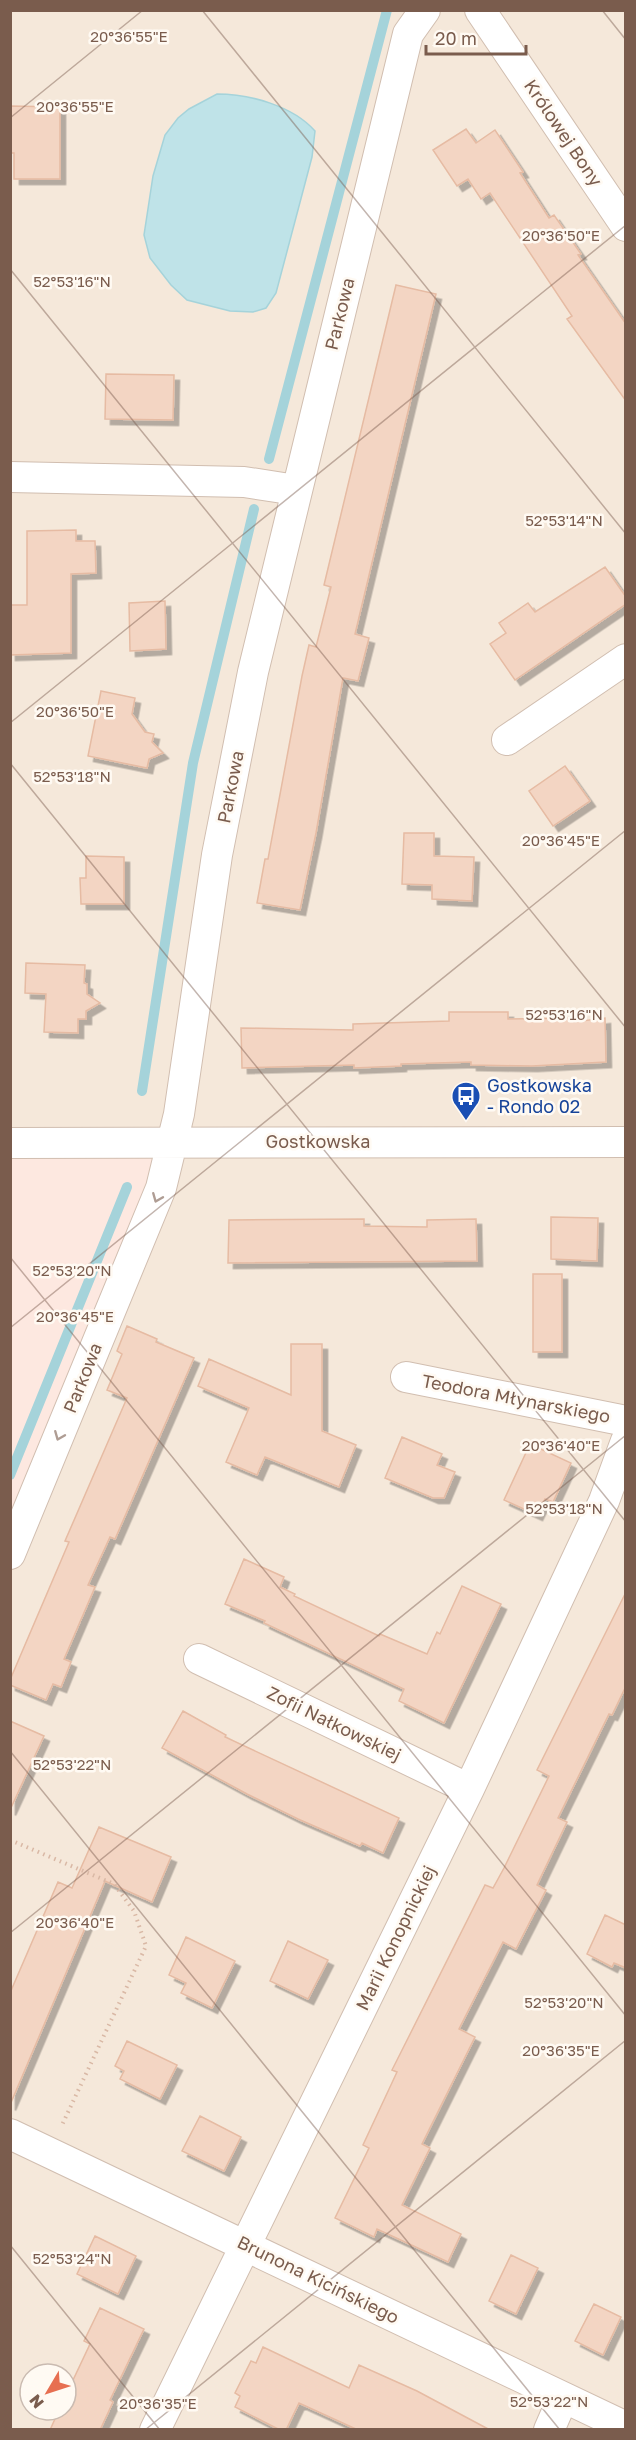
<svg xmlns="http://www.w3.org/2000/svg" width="636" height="2440" font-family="'Golos Text',sans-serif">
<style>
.residential{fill:#f5e8da;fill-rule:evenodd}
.commercial{fill:#fde8e0}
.water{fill:#bfe3e8;stroke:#a5d3da;stroke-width:1.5}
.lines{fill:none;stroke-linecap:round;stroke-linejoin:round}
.stream{stroke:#a5d3da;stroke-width:10}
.building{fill:#f3d5c3;stroke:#e6bba3;stroke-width:1.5;filter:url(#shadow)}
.street-casing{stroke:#d1beb0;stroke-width:32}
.path{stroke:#d9b8a5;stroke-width:4;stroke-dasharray:1.5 4.5;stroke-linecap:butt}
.street{stroke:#fff;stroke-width:30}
.oneway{stroke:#af9d94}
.ticks{fill:none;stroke:#7a5c4d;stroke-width:1.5;stroke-opacity:0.45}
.labels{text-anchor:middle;stroke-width:5;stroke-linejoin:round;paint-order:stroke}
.street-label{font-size:18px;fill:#7a5c4d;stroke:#fffaf3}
.transit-label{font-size:18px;fill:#164399;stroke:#fffaf3;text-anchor:start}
.ticks-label{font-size:15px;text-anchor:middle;fill:#7a5c4d;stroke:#fffaf3;stroke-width:5;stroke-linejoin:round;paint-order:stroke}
</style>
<defs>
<filter id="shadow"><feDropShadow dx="5.5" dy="5.5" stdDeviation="0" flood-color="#0004"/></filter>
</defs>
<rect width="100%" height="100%" fill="#fdf6ec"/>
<path class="residential" d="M11,11H625V2429L11,2430ZM30,2374H66V2410H30Z"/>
<path class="commercial" d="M173,1142L11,1555V1143Z"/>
<path class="water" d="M217,94C250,94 293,106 315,131L312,157L276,293L266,308L253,312L230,311L187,300L171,285L150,258L144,235L153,176L165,135L178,118L189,109Z"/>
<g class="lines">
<path class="stream" d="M269,459L387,10
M142,1091L193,763L254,509
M10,1475L127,1187"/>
</g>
<path class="building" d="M10,106L60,107V179H14V153H10Z
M466,129L476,143L495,130L523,172L520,173L549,218L554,215L581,254L578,255L626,324V401L567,319L572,316L490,193L481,199L468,179L457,186L433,150Z
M396,285L436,294L355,634L369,638L358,681L343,678L316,833L300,910L257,903L265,859H268L302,676L309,645L316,647L331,587L324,585Z
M106,374L174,375L173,420L105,419Z
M76,530V541H95L96,573L71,574V653L10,655V605H27V531Z
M605,567L626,597V604L515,680L490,644L506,633L499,623L528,603L535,612Z
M165,601L166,649L130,651L129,603Z
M101,691L135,698L132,714L145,732L154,734L152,742L163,753L149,759L147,768L88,756Z
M565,766L590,801L553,826L529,791Z
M404,833H434V856L474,857L472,901L432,899V885L402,884Z
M86,856L124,857V904H81L80,878H86Z
M26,963L85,965L84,983L87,984V994L100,1003L86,1011V1019H78V1033L44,1032L46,994L25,993Z
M449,1012H508V1019L573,1018L574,1022L605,1018L606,1062L532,1066L471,1065V1062L401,1064V1066L354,1068V1065L242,1068L241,1028L353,1030V1024L449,1021Z
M551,1217L598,1218L597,1261L551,1259Z
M364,1219V1226L427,1227V1220L476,1219L477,1261L228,1263L229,1220Z
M533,1274H562V1352H533Z
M127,1326L157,1339L156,1342L194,1358L115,1539L110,1537L88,1585L95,1587L64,1659L71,1662L61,1687L53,1684L46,1700L10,1685V1680L69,1542L65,1541L127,1398L107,1390L122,1354L117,1351Z
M291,1344H322V1431L356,1445L339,1487L265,1457L257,1475L226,1462L249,1408L198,1386L209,1359L291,1395Z
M402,1437L442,1454L437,1465L455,1472L444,1498H433L385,1478Z
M530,1444L571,1463L553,1502L545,1499L537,1515L504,1500Z
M244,1559L284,1577L280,1587L295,1594L294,1596L379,1636L380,1634L427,1654L437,1632L440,1634L462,1586L501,1604L444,1723L399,1701L404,1689L264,1623L265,1621L225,1604Z
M626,1592V1686L612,1715L609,1714L558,1818L567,1822L537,1885L546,1890L516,1949L503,1942L459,2029L475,2037L422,2144L430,2148L402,2205L461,2234L448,2262L377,2229L374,2237L335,2218L369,2148L363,2145L397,2072L392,2070L485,1885L493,1888L504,1868L549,1776L537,1770Z
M183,1711L226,1735L225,1737L399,1818L383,1853L362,1843L360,1846L298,1819L247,1794L162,1748Z
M10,1721L44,1736L10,1810Z
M99,1827L171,1857L152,1902L105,1881L10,2105V1993L58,1882L72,1888Z
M605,1915L626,1925V1968L614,1963L612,1967L587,1954Z
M186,1937L235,1961L212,2008L181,1993L186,1983L169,1975Z
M288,1941L328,1960L308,1999L270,1981Z
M127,2041L177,2065L160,2099L120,2079L124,2071L115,2066Z
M200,2116L241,2137L224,2171L182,2151Z
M95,2236L136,2256L118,2294L77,2274Z
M511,2255L538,2268L516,2314L489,2301Z
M594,2304L621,2317L603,2355L575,2341Z
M100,2308L144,2329L110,2400L113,2402L100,2430H50L59,2410H66V2395L90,2344L84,2341Z
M263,2347L349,2388L359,2365L417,2391L490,2430H358L299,2403L286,2430H280L235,2407L240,2396L235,2393L251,2361L256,2363Z"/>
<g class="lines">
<g class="street-casing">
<path id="street" d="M480,10L626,226
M10,477L244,482L296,490
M507,740L626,659
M10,1143L626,1142
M406,1377L626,1421
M10,1554L161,1188L179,1114L217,855L253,672L408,34L425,10
M199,1659L469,1789
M10,2134L626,2427
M155,2430L469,1789L604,1501L626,1441
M549,2430L563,2398"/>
</g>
<path class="path" d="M10,1840L114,1884L134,1911L146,1946L62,2125"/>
<use href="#street" class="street"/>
</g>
<defs><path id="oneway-chevron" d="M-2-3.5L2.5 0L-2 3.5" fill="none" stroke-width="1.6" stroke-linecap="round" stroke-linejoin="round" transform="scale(1.5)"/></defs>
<g class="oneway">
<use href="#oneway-chevron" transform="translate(157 1198) rotate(112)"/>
<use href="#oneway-chevron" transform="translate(59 1436) rotate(112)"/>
</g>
<path class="ticks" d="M202,10L626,534M602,10L626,40M10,118L143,10M10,269L626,1028M10,723L626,225M10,763L626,1522M10,1257L626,2016M10,1328L626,830M10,1751L560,2430M10,1933L626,1435M10,2245L160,2430M145,2430L626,2040"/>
<defs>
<g id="bus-pin" transform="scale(1.5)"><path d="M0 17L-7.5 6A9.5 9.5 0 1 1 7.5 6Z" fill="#1a4fb4" stroke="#fffaf3"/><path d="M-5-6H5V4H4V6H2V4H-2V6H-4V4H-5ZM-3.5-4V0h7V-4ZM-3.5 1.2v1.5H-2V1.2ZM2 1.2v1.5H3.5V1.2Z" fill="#fff"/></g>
</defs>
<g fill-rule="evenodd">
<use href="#bus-pin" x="466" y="1096"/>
</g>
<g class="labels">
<g class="street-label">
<text transform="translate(563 133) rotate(56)" y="6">Królowej Bony</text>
<text transform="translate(340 314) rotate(-76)" y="6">Parkowa</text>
<text transform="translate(231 787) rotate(-79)" y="6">Parkowa</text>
<text x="318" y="1148">Gostkowska</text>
<text transform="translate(83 1378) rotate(-68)" y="6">Parkowa</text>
<text transform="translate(516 1399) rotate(11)" y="6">Teodora Młynarskiego</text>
<text transform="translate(334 1724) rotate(26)" y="6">Zofii Nałkowskiej</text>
<text transform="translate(396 1938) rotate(-64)" y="6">Marii Konopnickiej</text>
<text transform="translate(318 2280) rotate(26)" y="6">Brunona Kicińskiego</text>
</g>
<g class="transit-label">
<text x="487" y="1092">Gostkowska<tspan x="487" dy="21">- Rondo 02</tspan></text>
</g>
</g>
<g class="ticks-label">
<text x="129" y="42">20°36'55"E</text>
<text x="75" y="112">20°36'55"E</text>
<text x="561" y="241">20°36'50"E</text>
<text x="72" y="287">52°53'16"N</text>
<text x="564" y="526">52°53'14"N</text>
<text x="75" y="717">20°36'50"E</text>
<text x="72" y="782">52°53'18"N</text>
<text x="561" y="846">20°36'45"E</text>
<text x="564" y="1020">52°53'16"N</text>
<text x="72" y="1276">52°53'20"N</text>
<text x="75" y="1322">20°36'45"E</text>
<text x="561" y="1451">20°36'40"E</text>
<text x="564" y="1514">52°53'18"N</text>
<text x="72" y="1770">52°53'22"N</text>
<text x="75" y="1928">20°36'40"E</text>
<text x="564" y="2008">52°53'20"N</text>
<text x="561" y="2056">20°36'35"E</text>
<text x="72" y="2264">52°53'24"N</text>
<text x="549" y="2407">52°53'22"N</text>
<text x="158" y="2409">20°36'35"E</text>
</g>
<rect width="636" height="2440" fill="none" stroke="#7a5c4d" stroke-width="24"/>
<g transform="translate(48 2392) rotate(231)"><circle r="28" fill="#fffaf3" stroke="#cabbb1" stroke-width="1.5"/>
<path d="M0-4.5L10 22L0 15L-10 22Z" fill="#e76f51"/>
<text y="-9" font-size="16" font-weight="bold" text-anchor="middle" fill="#7a5c4d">N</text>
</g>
<path d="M426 45v9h100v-9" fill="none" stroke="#7a5c4d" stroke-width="3"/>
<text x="435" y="45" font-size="18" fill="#7a5c4d" stroke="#fffaf3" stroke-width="4.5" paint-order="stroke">20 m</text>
</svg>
